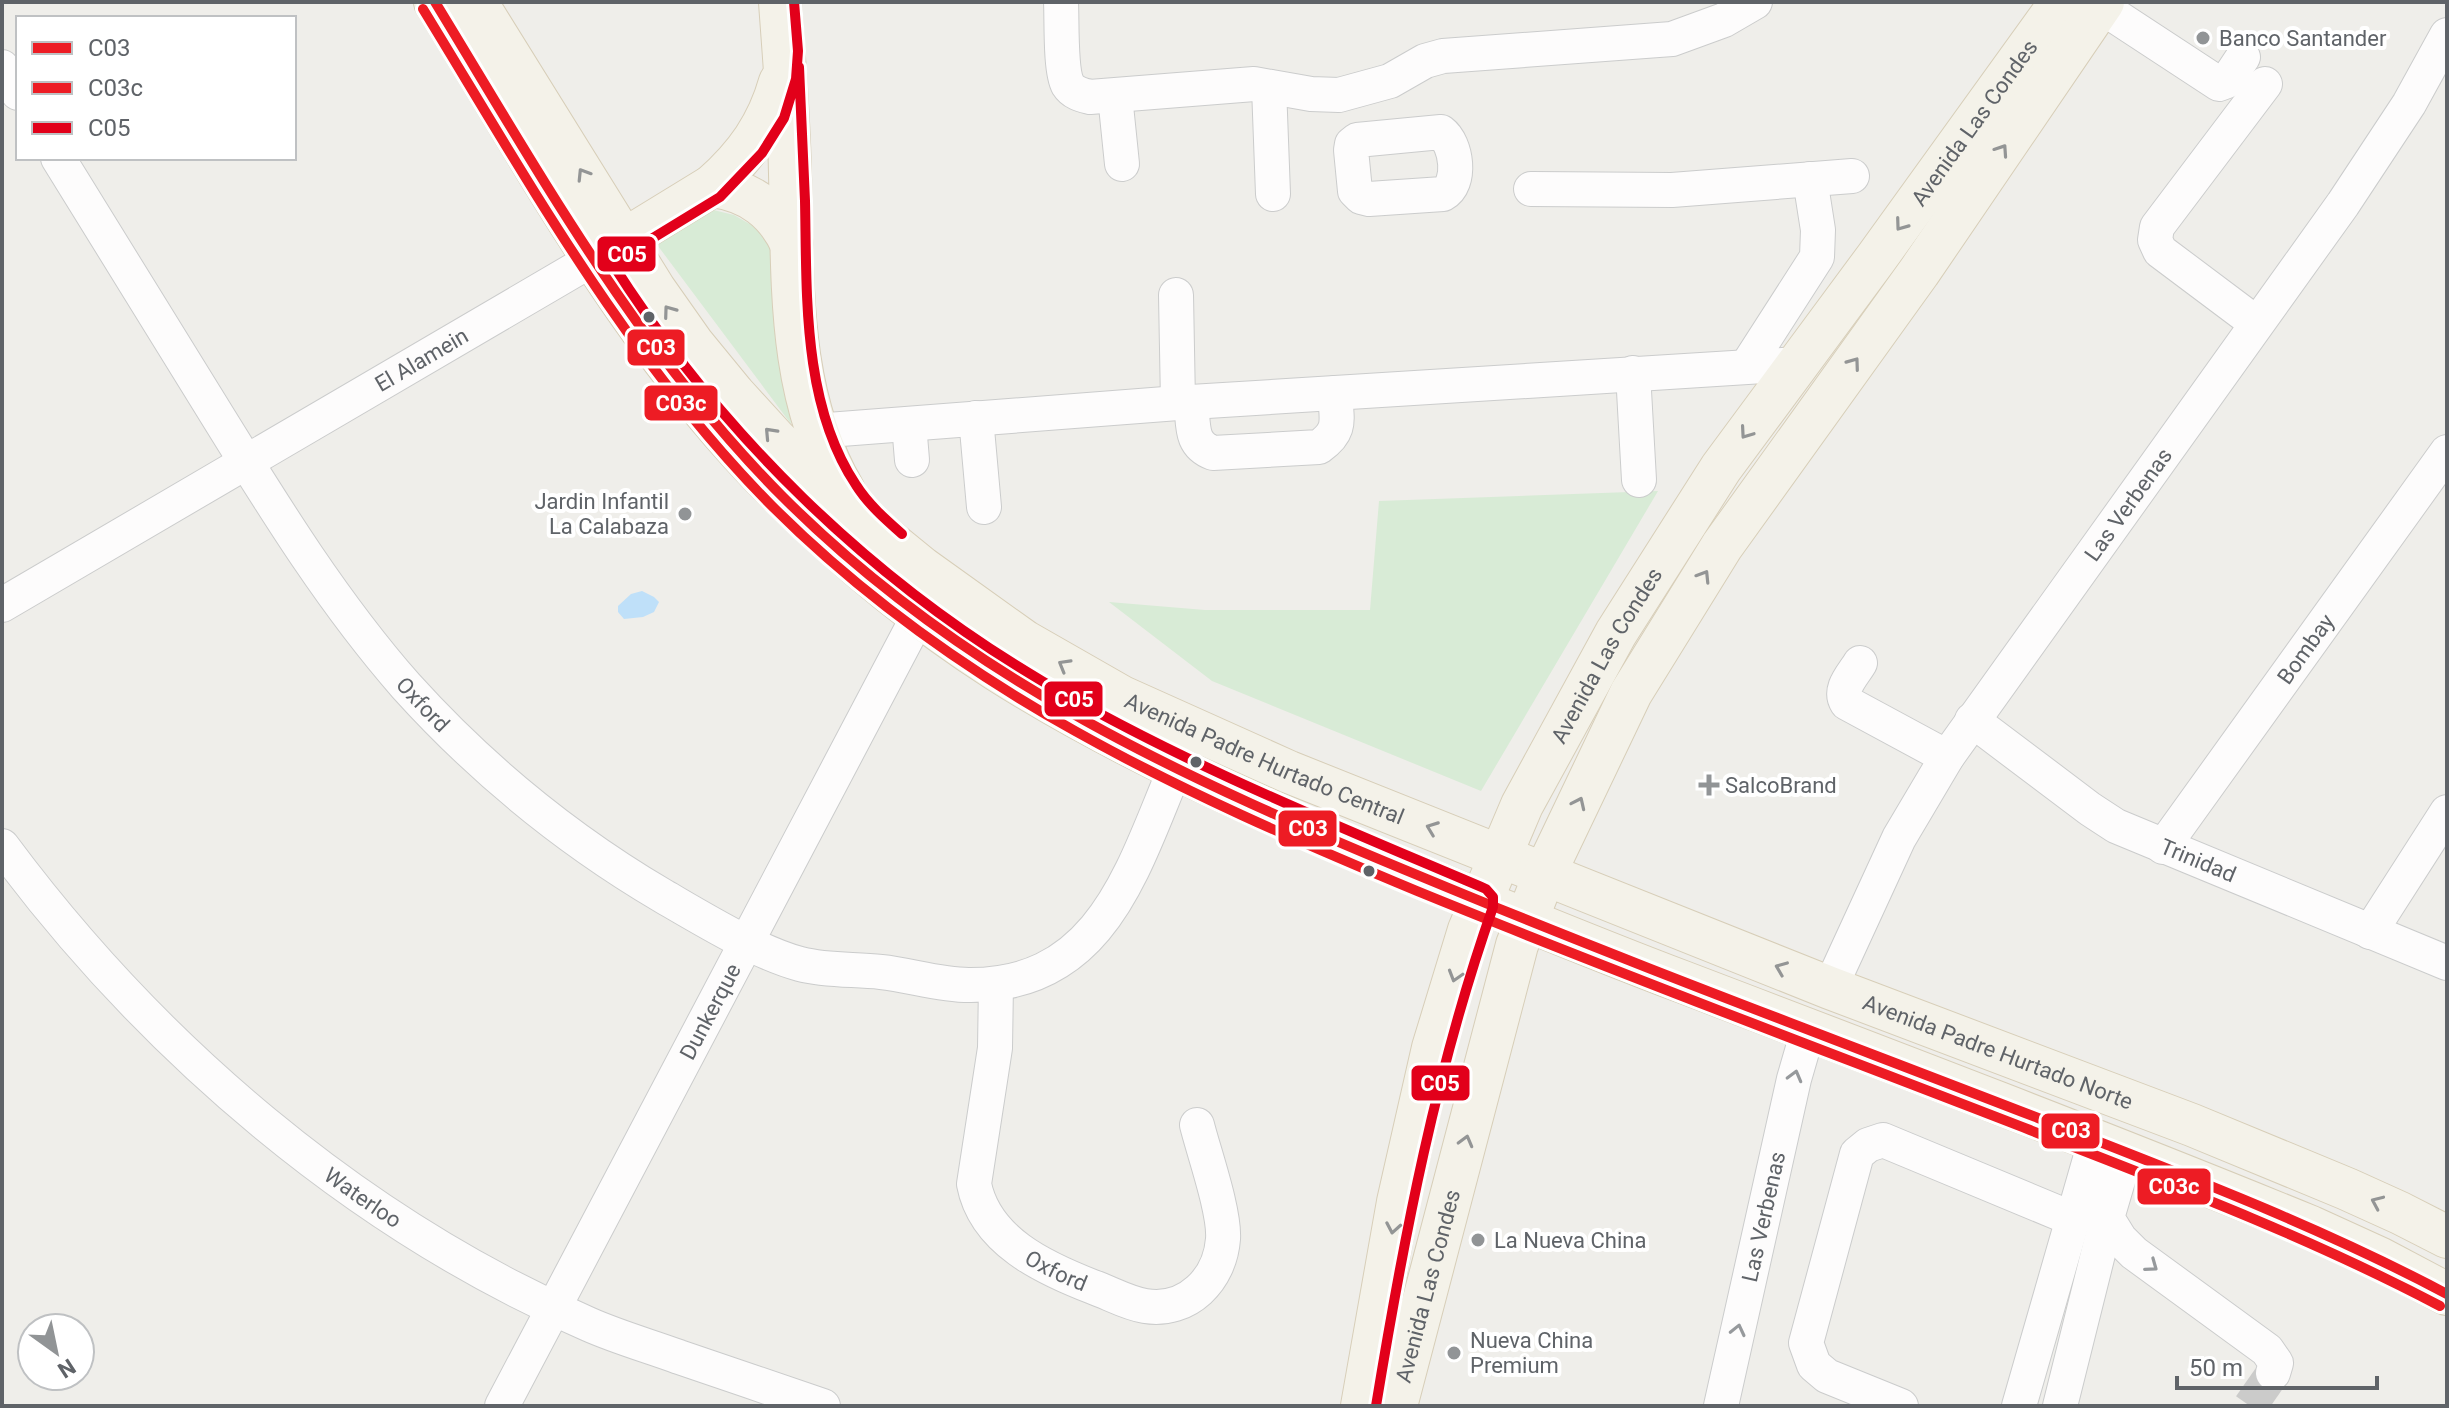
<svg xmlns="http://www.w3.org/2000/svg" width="2449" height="1408" font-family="Roboto,sans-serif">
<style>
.green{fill:#d8ebd6}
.water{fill:#bfe0f9}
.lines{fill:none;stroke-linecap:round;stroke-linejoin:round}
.minor-tunnel{stroke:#cbcbca;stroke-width:34;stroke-dasharray:34 17;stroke-linecap:butt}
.minor-casing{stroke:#cbcccc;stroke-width:36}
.major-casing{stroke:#d7ceb8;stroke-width:44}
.minor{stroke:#fdfcfc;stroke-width:34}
.major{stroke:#f4f2e9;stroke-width:42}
.bus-1-casing{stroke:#fff;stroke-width:16}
.bus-2-casing{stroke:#fff;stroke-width:16}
.bus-3-casing{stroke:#fff;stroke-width:16}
.bus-1{stroke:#ed1c24;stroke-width:10}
.bus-2{stroke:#ed1c24;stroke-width:10}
.bus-3{stroke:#e2001a;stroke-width:10}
.oneway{stroke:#939595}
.oneway2{stroke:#96999c}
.poi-dot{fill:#919496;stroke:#fff;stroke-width:3}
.bus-dot{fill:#5f6368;stroke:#fff;stroke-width:3}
.labels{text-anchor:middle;stroke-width:8;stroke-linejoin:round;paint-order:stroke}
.poi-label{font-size:22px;fill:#5f6368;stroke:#fff;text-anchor:start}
.street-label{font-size:22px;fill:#5f6368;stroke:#fff}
.line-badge{stroke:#fff;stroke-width:3}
.badge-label{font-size:22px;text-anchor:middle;font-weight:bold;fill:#fff}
</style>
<rect width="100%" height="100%" fill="#efeeea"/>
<path class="green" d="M701,207L734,215L760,230L787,277L788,399L791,424L655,242Z
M1658,491L1481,791L1212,681L1109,602L1205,610H1370L1379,501Z"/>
<path class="water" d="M642,591L654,597L659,602L654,612L643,617L624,619L618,612V606L631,594Z"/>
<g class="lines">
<path class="minor-tunnel" d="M2250,1406L2273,1373"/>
<g class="minor-casing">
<g id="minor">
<path d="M1061,2C1062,20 1060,71 1068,85C1073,93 1082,95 1090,97L1254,84L1311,94L1339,95L1390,81L1425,61L1443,56L1672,39L1724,20L1755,2"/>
<path d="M2100,6L2219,84L2227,81L2243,57"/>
<path d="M2,67L18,93"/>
<path d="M1269,87L1273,194"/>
<path d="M1115,96L1122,164"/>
<path d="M1441,132C1457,144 1462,184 1443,194L1369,199L1361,197L1355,191L1351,150L1352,144L1357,140Z"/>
<path id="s1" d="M58,158C112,245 166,333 220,420C277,512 334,604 406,686C480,768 568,840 663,896C701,918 758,953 800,964C827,971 854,969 881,972C910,975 939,985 969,985C1103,986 1133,867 1176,767"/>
<path d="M1531,189L1672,190L1852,176"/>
<path d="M1176,295L1178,403"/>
<path d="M2256,323L2160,251L2155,240L2157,227L2265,84"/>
<path d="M1747,366L1817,257L1818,230L1810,179"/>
<path d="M1633,373L1639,480"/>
<path d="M1191,402C1194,424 1189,444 1213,453L1319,447C1343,430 1336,419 1335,393"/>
<path d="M976,418L984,507"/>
<path d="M909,424L912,460"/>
<path d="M815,431L1191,402L1797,364"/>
<path id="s2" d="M2,605L593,259"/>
<path d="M1860,663C1853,675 1838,689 1847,703L1947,757"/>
<path id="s3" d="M1972,720L2090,809L2116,826L2447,963"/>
<path id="s4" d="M2,846C152,1048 356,1223 588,1324C617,1337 649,1346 679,1357C727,1373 775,1390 823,1406"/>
<path id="s5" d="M2163,847L2447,452"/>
<path d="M2370,932L2447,812"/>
<path id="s6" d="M996,984L995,1048L974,1184C985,1241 1044,1268 1093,1287C1110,1293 1127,1303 1145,1306C1188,1313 1220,1279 1223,1239C1225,1212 1204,1153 1197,1125"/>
<path id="s7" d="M1830,988L1899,838L1947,757L2343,204L2409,104L2447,35"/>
<path d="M2129,1155L2122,1167L2107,1218L2120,1239L2134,1253L2267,1350L2276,1363L2273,1373"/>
<path id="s8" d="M502,1406L919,615"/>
<path id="s9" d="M1721,1406L1794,1079L1803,1048L1812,1031"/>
<path d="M1901,1406L1827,1376L1814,1365L1806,1343L1857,1154L1868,1145L1883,1140L2073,1219"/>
<path d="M2019,1406L2095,1142"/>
<path d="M2060,1406L2107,1218"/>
</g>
</g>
<g class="major-casing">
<g id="major">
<path d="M435,2C541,173 636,353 781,495C847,560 919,620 997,670C1121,749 1258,808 1392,865C1489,905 1585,945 1683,982C1893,1062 2103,1142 2311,1227L2379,1258L2447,1294"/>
<path id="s10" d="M476,2L655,290L693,344L734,394L776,440L821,483L868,524L922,568L1024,641L1122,697L1289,772L1830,988L2192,1125L2347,1189L2400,1213L2447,1237"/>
<path d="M780,2C784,59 789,116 790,174C793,282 787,394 844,491"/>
<path d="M712,186C750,191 776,210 792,245"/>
<path d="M601,254L712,186C746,156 768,125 780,82"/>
<path id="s11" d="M1362,1406L1398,1202L1433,1048L1469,930L1522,805L1616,633L1721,468L1877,257L2061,2"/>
<path id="s12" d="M1396,1406L1517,945L1545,873L1631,693L1722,546L1919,272L2103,2"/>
</g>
</g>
<use href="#minor" class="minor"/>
<use href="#major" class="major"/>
<g class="bus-1-casing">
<path id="bus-1" d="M435,2C540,174 639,353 783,497C968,682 1189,781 1427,879C1629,963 1834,1039 2038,1118C2176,1172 2315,1224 2447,1294"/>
</g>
<g class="bus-2-casing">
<path id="bus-2" d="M423,9C529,182 628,361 772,506C957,691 1179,792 1417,891C1620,974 1826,1051 2030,1130C2169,1184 2309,1237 2440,1306"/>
</g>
<g class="bus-3-casing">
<path id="bus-3" d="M794,2L798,51L796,79L784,118L762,153L720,197L612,263C720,433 869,579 1042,681C1183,764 1336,825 1486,889L1493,897V907C1436,1069 1404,1236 1376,1406
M799,67C801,112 803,156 805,201C807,294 802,404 856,485C868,504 885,519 902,534"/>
</g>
<use href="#bus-1" class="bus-1"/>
<use href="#bus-2" class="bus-2"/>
<use href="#bus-3" class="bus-3"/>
</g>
<defs><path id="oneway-chevron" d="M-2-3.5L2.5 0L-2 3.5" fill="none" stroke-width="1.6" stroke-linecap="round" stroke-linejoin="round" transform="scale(2)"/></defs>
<g class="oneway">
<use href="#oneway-chevron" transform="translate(2002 150) rotate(-56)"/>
<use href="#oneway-chevron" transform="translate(583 174) rotate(-122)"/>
<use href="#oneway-chevron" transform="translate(1901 225) rotate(126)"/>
<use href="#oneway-chevron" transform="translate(669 311) rotate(-126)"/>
<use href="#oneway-chevron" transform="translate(1854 363) rotate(-54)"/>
<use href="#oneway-chevron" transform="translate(770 433) rotate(-133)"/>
<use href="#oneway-chevron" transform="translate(1746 433) rotate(125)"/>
<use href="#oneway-chevron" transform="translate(1704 576) rotate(-58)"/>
<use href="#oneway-chevron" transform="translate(1064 665) rotate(-150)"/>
<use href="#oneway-chevron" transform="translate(1579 803) rotate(-65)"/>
<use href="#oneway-chevron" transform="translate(1432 828) rotate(-159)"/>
<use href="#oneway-chevron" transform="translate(1781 968) rotate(-158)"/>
<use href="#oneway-chevron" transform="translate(1455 976) rotate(107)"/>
<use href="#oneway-chevron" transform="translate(1466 1141) rotate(-75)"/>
<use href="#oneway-chevron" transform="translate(2377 1202) rotate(-156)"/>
<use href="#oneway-chevron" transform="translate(1393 1228) rotate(100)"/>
</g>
<g class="oneway2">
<use href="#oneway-chevron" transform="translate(1795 1076) rotate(-75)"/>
<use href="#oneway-chevron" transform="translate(2152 1266) rotate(36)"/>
<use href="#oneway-chevron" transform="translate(1738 1330) rotate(-77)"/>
</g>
<g class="poi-dot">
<circle cx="2203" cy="38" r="8"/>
<circle cx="685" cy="514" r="8"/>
<path d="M1705 773h8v8h8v8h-8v8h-8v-8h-8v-8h8z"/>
<circle cx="1478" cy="1240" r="8"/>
<circle cx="1454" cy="1353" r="8"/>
</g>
<g class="bus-dot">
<circle cx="649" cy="317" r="7"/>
<circle cx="1196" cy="762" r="7"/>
<circle cx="1369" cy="871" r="7"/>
</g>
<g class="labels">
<g class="poi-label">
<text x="2219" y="46">Banco Santander</text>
<text x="669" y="509" text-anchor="end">Jardin Infantil<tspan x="669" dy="25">La Calabaza</tspan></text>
<text x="1725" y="793">SalcoBrand</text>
<text x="1494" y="1248">La Nueva China</text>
<text x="1470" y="1348">Nueva China<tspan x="1470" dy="25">Premium</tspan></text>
</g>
<g class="street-label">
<text dy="8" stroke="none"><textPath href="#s11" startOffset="1444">Avenida Las Condes</textPath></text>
<text dy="8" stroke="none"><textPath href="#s2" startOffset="486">El Alamein</textPath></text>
<text dy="8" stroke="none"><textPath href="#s7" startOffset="570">Las Verbenas</textPath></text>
<text dy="8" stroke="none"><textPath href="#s5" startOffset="244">Bombay</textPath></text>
<text dy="8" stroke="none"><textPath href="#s11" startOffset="796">Avenida Las Condes</textPath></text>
<text dy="8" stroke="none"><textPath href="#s1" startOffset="658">Oxford</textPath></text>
<text dy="8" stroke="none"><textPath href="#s10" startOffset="1120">Avenida Padre Hurtado Central</textPath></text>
<text dy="8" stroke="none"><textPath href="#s3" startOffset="268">Trinidad</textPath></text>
<text dy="8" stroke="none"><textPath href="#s8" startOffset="446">Dunkerque</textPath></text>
<text dy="8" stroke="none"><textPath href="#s10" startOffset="1910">Avenida Padre Hurtado Norte</textPath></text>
<text dy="8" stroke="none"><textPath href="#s4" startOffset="506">Waterloo</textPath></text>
<text dy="8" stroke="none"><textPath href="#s9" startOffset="194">Las Verbenas</textPath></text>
<text dy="8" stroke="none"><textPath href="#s6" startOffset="326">Oxford</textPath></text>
<text dy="8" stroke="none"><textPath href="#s12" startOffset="124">Avenida Las Condes</textPath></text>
</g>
</g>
<g class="line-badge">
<rect x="596" y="235" width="61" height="38" rx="8" fill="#e2001a"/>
<rect x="626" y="328" width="60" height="39" rx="8" fill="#ed1c24"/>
<rect x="643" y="384" width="76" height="38" rx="8" fill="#ed1c24"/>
<rect x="1043" y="680" width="61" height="38" rx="8" fill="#e2001a"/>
<rect x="1277" y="809" width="61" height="39" rx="8" fill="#ed1c24"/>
<rect x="1410" y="1064" width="61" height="38" rx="8" fill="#e2001a"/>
<rect x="2040" y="1112" width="61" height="38" rx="8" fill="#ed1c24"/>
<rect x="2136" y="1167" width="76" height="39" rx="8" fill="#ed1c24"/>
</g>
<g class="badge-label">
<text x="627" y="262">C05</text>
<text x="656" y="355">C03</text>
<text x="681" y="411">C03c</text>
<text x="1074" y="707">C05</text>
<text x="1308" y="836">C03</text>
<text x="1440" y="1091">C05</text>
<text x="2071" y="1138">C03</text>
<text x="2174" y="1194">C03c</text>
</g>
<rect width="2449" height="1408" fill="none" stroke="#5f6368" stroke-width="8"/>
<rect x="16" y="16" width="280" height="144" fill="#ffffff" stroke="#bfc1c3" stroke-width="2"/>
<rect x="32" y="42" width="40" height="12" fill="#ed1c24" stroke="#bfc1c3" stroke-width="2"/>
<text x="88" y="56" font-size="24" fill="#5f6368">C03</text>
<rect x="32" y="82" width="40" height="12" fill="#ed1c24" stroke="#bfc1c3" stroke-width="2"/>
<text x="88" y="96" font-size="24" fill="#5f6368">C03c</text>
<rect x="32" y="122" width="40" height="12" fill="#e2001a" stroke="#bfc1c3" stroke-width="2"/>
<text x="88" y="136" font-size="24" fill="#5f6368">C05</text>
<g transform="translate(56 1352) rotate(147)"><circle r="38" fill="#ffffff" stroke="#bfc1c3" stroke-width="2"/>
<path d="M0-6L14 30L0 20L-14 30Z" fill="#919496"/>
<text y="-12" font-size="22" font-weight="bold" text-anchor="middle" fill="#5f6368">N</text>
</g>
<path d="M2177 1376v12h200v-12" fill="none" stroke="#5f6368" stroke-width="4"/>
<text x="2189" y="1376" font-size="24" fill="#5f6368" stroke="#ffffff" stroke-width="6" paint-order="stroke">50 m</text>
</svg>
